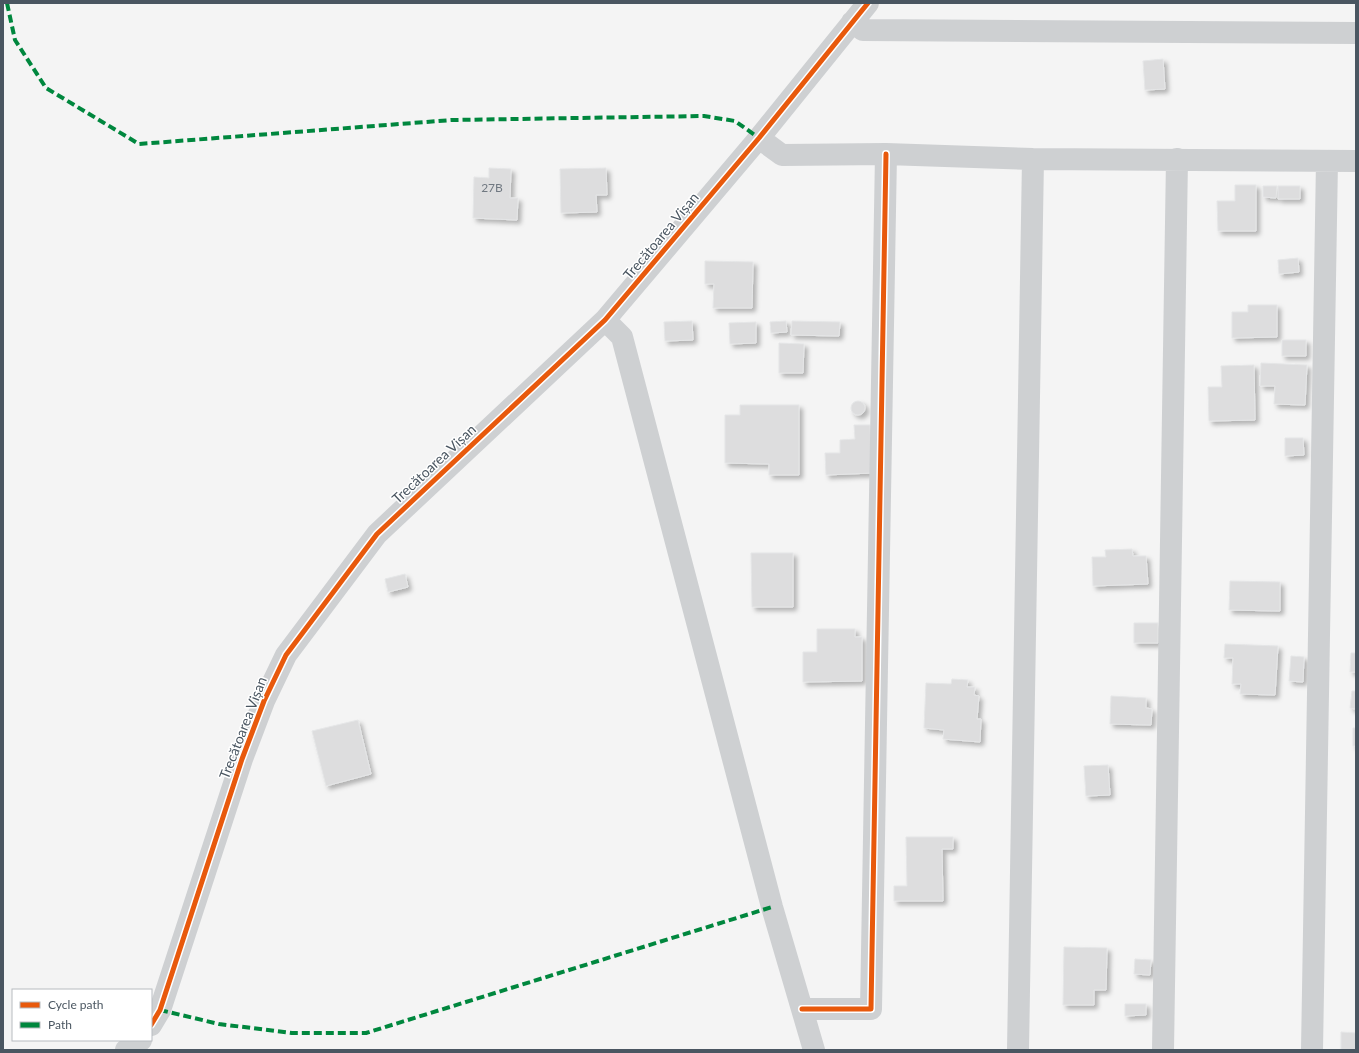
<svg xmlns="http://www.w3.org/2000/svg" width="1359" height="1053" font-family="Lato,sans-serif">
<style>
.building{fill:#ddddde;stroke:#e5e6e7;filter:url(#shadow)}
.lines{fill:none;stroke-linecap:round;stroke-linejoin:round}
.minor{stroke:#ced0d2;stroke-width:22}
.quiet{stroke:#00873e;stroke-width:4;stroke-dasharray:8 4;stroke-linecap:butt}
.cycleway-casing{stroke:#fff;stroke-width:8}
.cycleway{stroke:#e8590c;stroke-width:5}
.labels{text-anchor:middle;stroke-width:3;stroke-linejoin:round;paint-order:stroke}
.number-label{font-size:12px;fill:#707881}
.street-label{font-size:14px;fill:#4a5661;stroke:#fff}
</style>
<defs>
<filter id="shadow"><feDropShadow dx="3.5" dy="3.5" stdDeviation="2" flood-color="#0004"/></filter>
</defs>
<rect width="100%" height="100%" fill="#f4f4f4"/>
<path class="building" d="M1163,59L1165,89L1145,90L1143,61Z
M489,168L511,169L510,198H518L517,220L473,218L474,177L489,178Z
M606,168L607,195H596L597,212L561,213L560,169Z
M1235,185H1256V231H1218L1217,201H1235Z
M1263,186H1277L1276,198L1263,197Z
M1278,186H1300V199H1278Z
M1298,258L1299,272L1279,274L1278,260Z
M705,261L753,262L752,308H713L714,284H705Z
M1248,305H1277V337L1232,338V312H1248Z
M692,321L693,340L665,341L664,322Z
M786,321L787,332L771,333L770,322Z
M792,321L840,322L839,336L791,335Z
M756,322V343L730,344L729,323Z
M1282,340H1306V356H1282Z
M779,343L804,344L803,373H779Z
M1261,363L1307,365L1305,405L1274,404L1275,386H1260Z
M1254,365L1255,420L1209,421L1208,387H1222L1221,366Z
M851 408a7 7 0 1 1 14 0a7 7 0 1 1-14 0Z
M740,405H799V475H769V464L725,463V415H740Z
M854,425H870L872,473L826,475L825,453H840V440L855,439Z
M1285,438H1303L1304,455L1285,456Z
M1132,549L1133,556H1146L1148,584L1093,586L1092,557H1106L1105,550Z
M751,553H793V607H752Z
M405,574L408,587L388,592L385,579Z
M1230,581L1280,582V611L1229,610Z
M1134,623H1158V643H1134Z
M817,629H855V637H862V681L803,682V652H817Z
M1225,644L1278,646L1275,695L1240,694L1241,684H1232L1233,658H1224Z
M1351,653H1356V672H1350Z
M1291,656L1304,657L1303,682L1289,681Z
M952,679L968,680L967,687H975L974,695L979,696L977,719H981L980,742L943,739L944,730L924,728L926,683L951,684Z
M1352,691H1356V709L1350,708Z
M1111,696L1146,698V708L1152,709L1151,725L1110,724Z
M358,720L371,774L326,786L312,731Z
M1353,728H1356V746H1353Z
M1108,765L1110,795L1086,796L1084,766Z
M906,837H953V849H942L943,901H894V886H907Z
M1064,947L1107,948L1106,990H1094V1005H1063Z
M1135,959L1151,960L1150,975L1134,974Z
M1125,1004H1146V1015L1125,1016Z
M1341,1032L1356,1033V1050H1341Z"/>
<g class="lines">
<path class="minor" d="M852,22L863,30L1356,33
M759,138L782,155L886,154L1033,159L1356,161
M605,320L622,337L772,907L814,1050
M802,1009H871L886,154
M151,1025L160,1010L242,759L264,701L286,655L377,534L605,320L759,138L868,3
M126,1050L141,1040
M1018,1050L1033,159
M1163,1050L1177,159
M1312,1050L1327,161"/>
<path class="quiet" d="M7,3L15,40L46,88L139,144L452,120L704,116L735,121L759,138
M160,1010L219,1024L292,1033H366L772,907"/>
<g class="cycleway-casing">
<path id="cycleway" d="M802,1009H871L886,154
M151,1025L160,1010L242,759L264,701L286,655L377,534L605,320L759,138L868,3"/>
</g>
<use href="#cycleway" class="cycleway"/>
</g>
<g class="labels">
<g class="number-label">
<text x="492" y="192">27B</text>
</g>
<g class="street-label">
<text transform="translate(661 236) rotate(-50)" y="5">Trecătoarea Vișan</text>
<text transform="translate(434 464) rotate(-43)" y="5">Trecătoarea Vișan</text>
<text transform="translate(243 728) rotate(-69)" y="5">Trecătoarea Vișan</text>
</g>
</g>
<rect width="1359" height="1053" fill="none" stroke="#4a5661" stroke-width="8"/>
<rect x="12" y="989" width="140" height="52" fill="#ffffff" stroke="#b7bbc0"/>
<rect x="20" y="1002" width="20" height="6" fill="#e8590c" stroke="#b7bbc0"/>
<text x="48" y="1009" font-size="12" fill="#4a5661">Cycle path</text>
<rect x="20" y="1022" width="20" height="6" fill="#00873e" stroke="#b7bbc0"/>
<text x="48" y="1029" font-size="12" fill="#4a5661">Path</text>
</svg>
